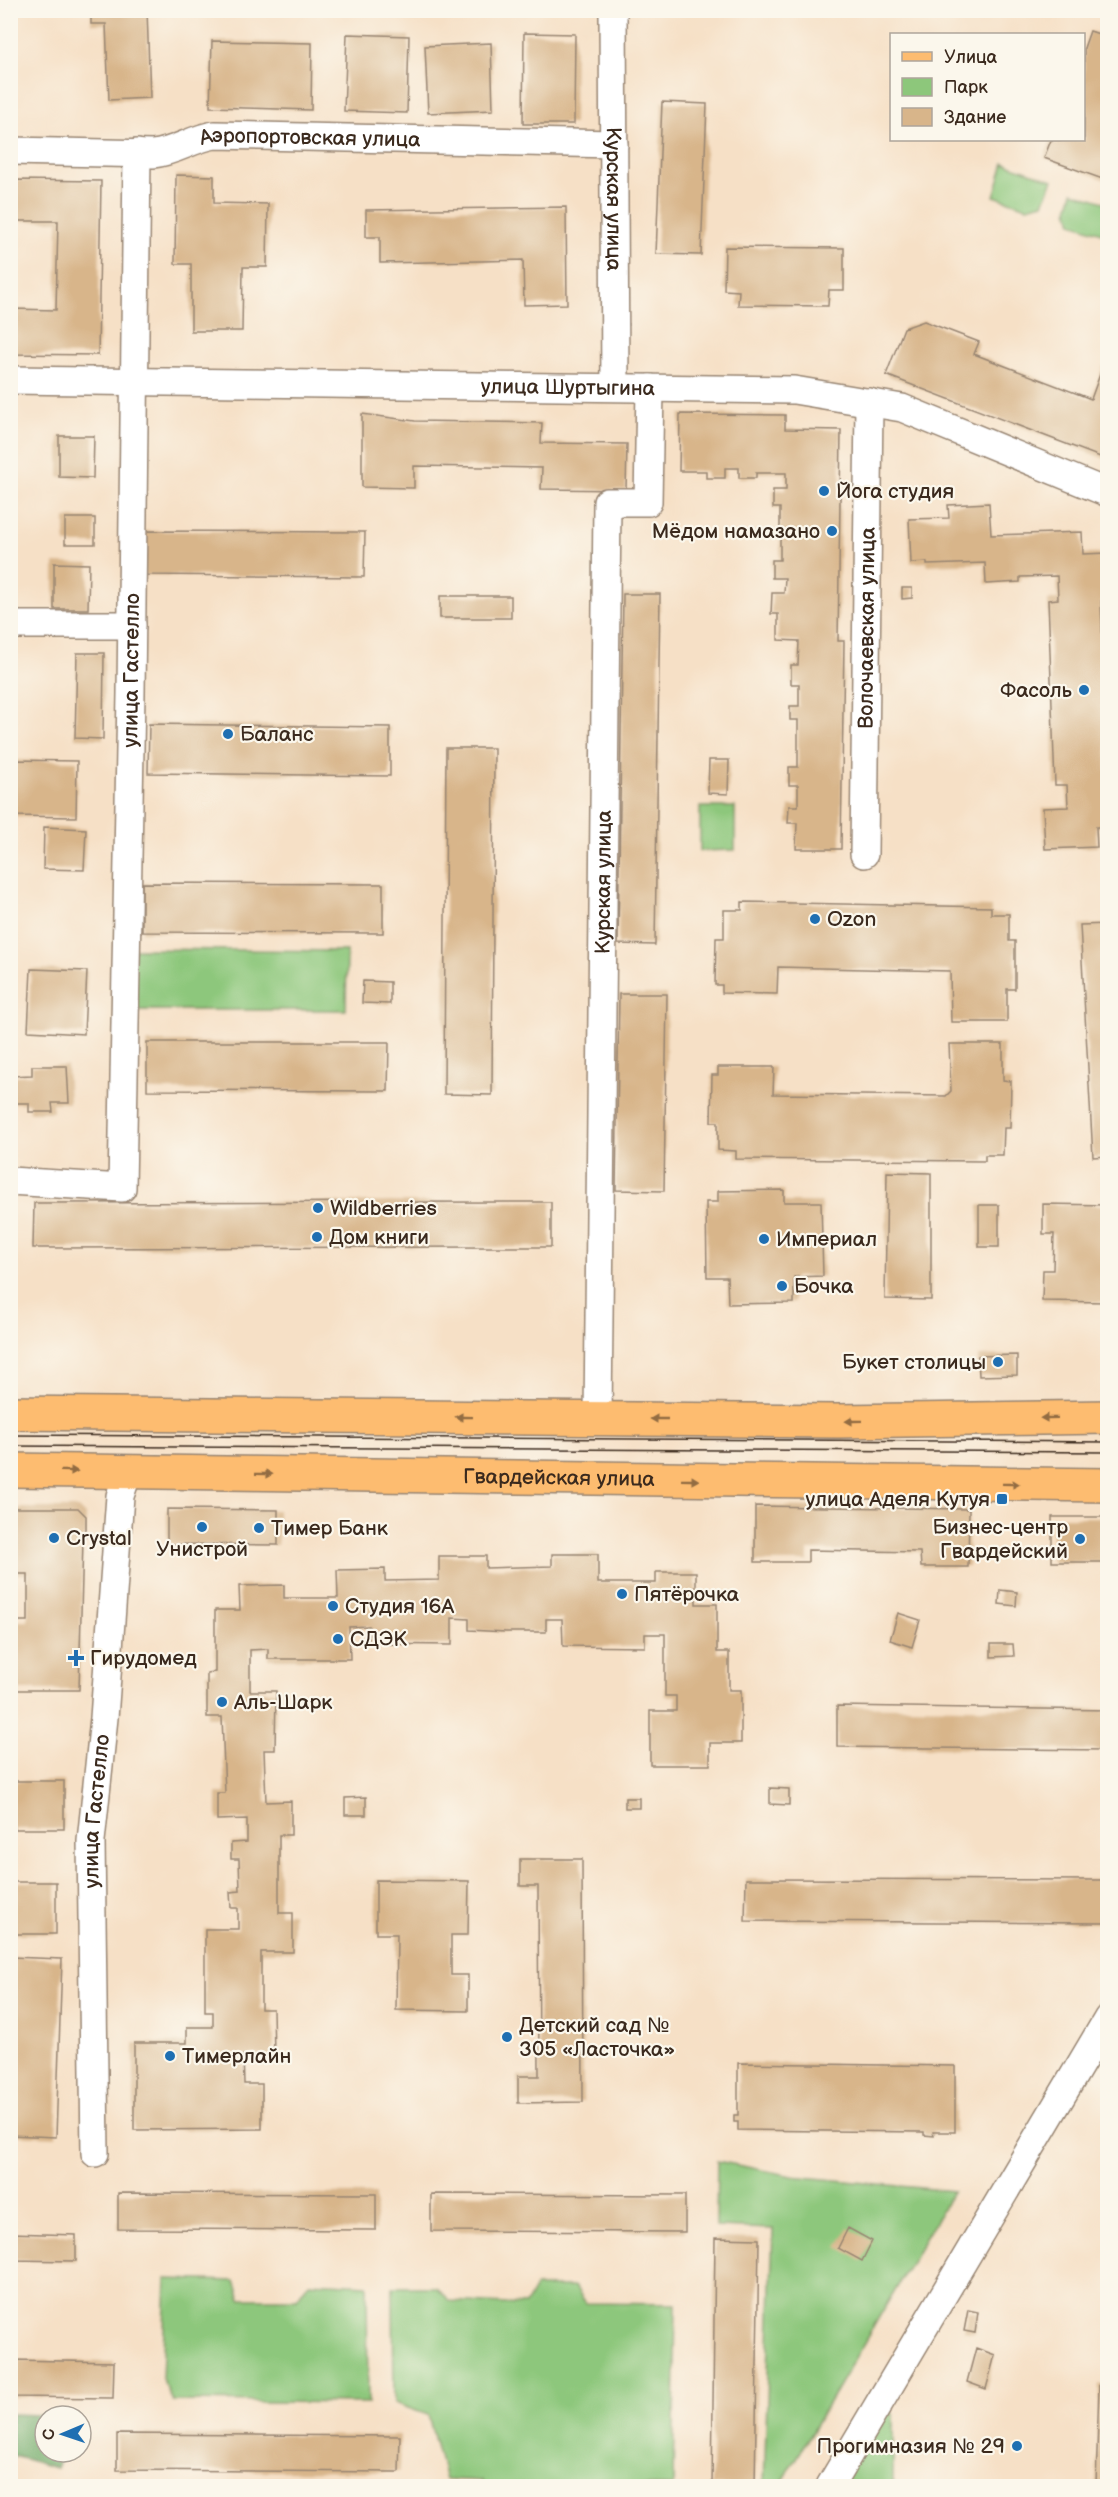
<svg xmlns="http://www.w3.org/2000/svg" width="1118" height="2497" font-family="'Balsamiq Sans',sans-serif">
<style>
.green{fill:#8dc77b;stroke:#64784c;stroke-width:1.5}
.forest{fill:#72ac6b;stroke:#566b44;stroke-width:1.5}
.building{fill:#d8b58a}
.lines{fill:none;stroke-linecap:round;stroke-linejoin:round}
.minor-casing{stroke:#988572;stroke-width:30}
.major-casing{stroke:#988572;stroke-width:36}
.minor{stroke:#fff;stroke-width:27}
.major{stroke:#fdbc70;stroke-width:33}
.tram{stroke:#3b2a1e;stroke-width:1.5}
.oneway{fill:#926c43}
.poi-dot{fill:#1f6fb2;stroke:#fbf7ec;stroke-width:2}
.labels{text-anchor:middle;stroke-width:4.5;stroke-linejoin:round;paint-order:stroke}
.street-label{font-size:21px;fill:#3b2a1e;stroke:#fbf7ec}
.poi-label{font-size:21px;fill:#3b2a1e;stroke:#fbf7ec;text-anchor:start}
</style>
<rect width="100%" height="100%" fill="#fbf7ec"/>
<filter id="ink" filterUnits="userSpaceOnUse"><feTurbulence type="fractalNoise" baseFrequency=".0167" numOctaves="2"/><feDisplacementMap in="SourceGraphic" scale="12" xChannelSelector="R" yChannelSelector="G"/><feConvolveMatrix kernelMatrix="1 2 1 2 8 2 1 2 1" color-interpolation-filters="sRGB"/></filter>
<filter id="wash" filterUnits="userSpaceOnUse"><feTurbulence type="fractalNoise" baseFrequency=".008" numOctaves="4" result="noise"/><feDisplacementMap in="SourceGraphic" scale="24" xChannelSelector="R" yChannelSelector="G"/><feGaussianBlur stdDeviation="1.35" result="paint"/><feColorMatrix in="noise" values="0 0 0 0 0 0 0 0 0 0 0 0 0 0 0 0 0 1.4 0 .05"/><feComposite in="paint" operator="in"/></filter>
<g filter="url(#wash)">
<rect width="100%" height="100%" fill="#f6e0c6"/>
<path class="green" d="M1004,163L1053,180L1043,203L1027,207L994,196Z
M1073,192L1107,203V235L1072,223L1068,209Z
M700,807H735V850L700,851Z
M134,949L347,951L346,1010H133Z
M717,2161L792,2176L953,2191L780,2486H764L773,2229L716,2227Z
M166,2279L235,2281L241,2299H297L309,2282L367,2285L368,2403L173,2401L162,2379Z
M393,2287H436L449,2301L525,2305L535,2287H575L586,2303L676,2304L673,2486H482V2481L445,2479L428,2415L394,2403Z
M883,2408L893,2414V2486H837Z"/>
<path class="forest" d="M11,2414L75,2416H45V2452H62L56,2468L11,2455Z"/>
<g id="blocks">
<path class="building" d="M91,10H147L150,98L109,100L106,24H91Z
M1090,31L1108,37V181L1044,158L1051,140H1084V48Z
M524,33L575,34L574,124H523Z
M347,34L409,36L407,113L344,111Z
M212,41L312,43L311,110L210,107Z
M491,43L493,110L428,113L425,46Z
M662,102L707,104L701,255L656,254Z
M176,175L214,176V203L268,204L267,267H243L242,331H191V264H175Z
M10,180L101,181L98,355L10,354V309L56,310L58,221H10Z
M566,207L567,304L524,305L523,260L380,263V237H366V210Z
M725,247L844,248V290H829L828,306L738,305L739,291L724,290Z
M924,321L979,342L974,354L1091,399L1103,366L1108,367V460L886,375L904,328Z
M362,414L415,421L542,423L541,443L627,444L626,490L541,489L542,468L414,466V488L362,487Z
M680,414L785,415V429L841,430L838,641H844L841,849H796L797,823H788L789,806H798V785H789V767H798V720H790V706H799V684H791V665H798L799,641L778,640V614H771L772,593H784L785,578H772V560H780V508H773V490H786V473H756V478H739V468H725V478H706V471H679Z
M59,436H94L93,478L59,477Z
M989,503L991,535L1082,532L1083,554L1108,553V601H1101L1103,659H1108V718H1106L1108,827H1096L1097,847L1045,849L1043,808L1068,807L1067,785H1055L1048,600L1058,599L1057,576L1020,577V582L986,584L985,563L927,565V562L911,563L909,519L949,518L948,505Z
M65,518H95V544H65Z
M145,531L365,532L364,577L144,575Z
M54,563L89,564L88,609H54Z
M902,588H912V598L902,599Z
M623,594H660L655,945L618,944Z
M440,596H511V618H440Z
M77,653H104L103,739L75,738Z
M149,724L390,727V776L148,773Z
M446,748H494L492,1095L444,1094Z
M10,760L77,761L76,817L10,816Z
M709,760H729L728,794L708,793Z
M44,827L86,829L84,870L43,869Z
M142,883L383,884V933L142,932Z
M742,902L991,907V914H1009V941H1015V989H1007V1022H951L950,971L778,967L777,994L722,993V985H715L716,938H724V910H742Z
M1108,924V1156L1093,1157L1080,925Z
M31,969L87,971L84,1034L28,1031Z
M363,981L390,982V1004L362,1003Z
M619,994H667L664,1191L616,1190Z
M147,1042H389L388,1091L147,1090Z
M949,1044H1003V1080L1011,1081L1010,1128H1004L1003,1155H985V1161L736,1159V1151L718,1150V1122H711L712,1075H718V1067H774L773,1094L946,1096L951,1091Z
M32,1066H67L69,1103H52L53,1112H29V1103H11V1076L32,1075Z
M887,1172L931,1173V1300L885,1299Z
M784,1190V1202H821L823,1276L794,1277V1303L728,1304L727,1277H707L706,1202H718V1191Z
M511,1202H551V1247L33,1248L34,1203Z
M1043,1204L1108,1205V1302L1042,1301L1043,1270H1053L1054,1234H1043Z
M979,1205H999V1247H979Z
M1017,1355V1375L979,1376L978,1356Z
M755,1506L969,1509L968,1567H921L920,1552L808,1550V1562H755Z
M10,1508H78L86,1516V1535L83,1539L79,1690H10V1621H28V1574H10Z
M167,1509L278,1510V1545L167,1544Z
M1052,1517H1108V1562H1052Z
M552,1554H598V1583H656V1572H696V1604H717V1652H729V1690H741V1743H710V1765H650V1711H676V1696H665V1634H645V1647L563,1646L562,1619H546V1632H506L469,1630V1619L452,1618V1645L369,1644V1626L349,1627L350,1659H268V1649L250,1650V1691H276L275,1750H264L266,1802L291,1801V1835H279V1913H293V1952H261V2009H273L274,2055H243L244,2084H262V2129L134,2130V2043H187V2027H213V2012H205V1929H238V1908H231L230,1892L240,1891L239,1859H231V1843L247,1842V1819L217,1820V1793H225L222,1717H207V1673L215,1672V1610H240L239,1586L284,1585V1598H338L337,1570L385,1569V1581L439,1580V1556H486V1568L552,1566Z
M1000,1590L1017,1592L1016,1606L999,1604Z
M898,1613L920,1620L912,1647L890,1640Z
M991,1644H1013L1014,1656L991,1657Z
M837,1706L1108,1710V1750L837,1747Z
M10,1781H64V1829H10Z
M770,1788L789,1789V1805L770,1804Z
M366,1797V1815H345V1798Z
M625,1798H639V1808H625Z
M520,1859H582L583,2102L518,2103V2076H539L538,1886H520Z
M746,1879L1108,1880V1923L745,1921Z
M376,1880L469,1881L468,1935H451V1975H468V2011L396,2010L397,1934H376Z
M10,1882H56V1934H10Z
M10,1957L62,1959L56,2137L10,2135Z
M738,2063L955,2066V2132H933L934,2136L924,2135V2132L738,2130V2122H734V2115H738Z
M118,2193L376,2194V2230L118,2229Z
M431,2194L685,2195V2232L431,2231Z
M848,2228L872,2241L862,2261L838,2248Z
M10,2233L76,2235V2261L10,2260Z
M715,2238L759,2239L755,2486H712Z
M968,2310L978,2312L975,2333L964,2331Z
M976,2348L995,2355L986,2389L967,2382Z
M10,2360L114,2362L113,2398L10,2397Z
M1099,2384H1108V2486H1096Z
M117,2434L400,2436L399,2472L117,2470Z"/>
</g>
</g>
<g filter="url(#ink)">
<use href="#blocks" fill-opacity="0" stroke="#988572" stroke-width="1.5"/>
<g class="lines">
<g class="minor-casing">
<g id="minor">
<path id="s1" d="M613,10L615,387"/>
<path id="s2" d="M10,151L153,154C175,152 193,138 215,135L614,144"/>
<path id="s3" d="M10,380L794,390L902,408L1108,493"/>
<path d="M10,625H132"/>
<path id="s4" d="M864,854L869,402"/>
<path id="s5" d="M10,1181L122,1188L131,693L137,153"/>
<path id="s6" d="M598,1419L607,502H648L650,388"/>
<path id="s7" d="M95,2153L91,1841L104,1718L120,1496L128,1472"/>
<path d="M830,2486L1108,2018"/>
</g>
</g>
<g class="major-casing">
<g id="major">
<path d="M10,1413L838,1421L1108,1417"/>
<path id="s8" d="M10,1470L1108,1485"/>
</g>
</g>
<use href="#minor" class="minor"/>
<use href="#major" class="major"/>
<path class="tram" d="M10,1435L1108,1442
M10,1446L1108,1452"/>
</g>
<defs><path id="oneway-solid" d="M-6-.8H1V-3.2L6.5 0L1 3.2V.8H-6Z" transform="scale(1.5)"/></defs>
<g class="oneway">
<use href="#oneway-solid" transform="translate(464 1417) rotate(-179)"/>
<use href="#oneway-solid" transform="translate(1049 1418) rotate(179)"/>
<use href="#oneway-solid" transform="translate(659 1419) rotate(-180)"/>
<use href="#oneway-solid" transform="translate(854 1421) rotate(179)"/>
<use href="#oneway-solid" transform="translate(69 1471) rotate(1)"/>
<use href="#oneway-solid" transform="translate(264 1474) rotate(1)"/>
<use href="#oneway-solid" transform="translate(690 1480) rotate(1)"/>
<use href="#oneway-solid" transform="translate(1011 1484) rotate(1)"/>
</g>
</g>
<g class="poi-dot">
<circle cx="824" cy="491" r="6"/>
<circle cx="832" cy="531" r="6"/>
<circle cx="1084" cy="690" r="6"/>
<circle cx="228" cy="734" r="6"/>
<circle cx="815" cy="919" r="6"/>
<circle cx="318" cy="1208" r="6"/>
<circle cx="317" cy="1237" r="6"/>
<circle cx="764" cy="1239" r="6"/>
<circle cx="782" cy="1286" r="6"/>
<circle cx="998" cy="1362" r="6"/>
<rect x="996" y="1493" width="12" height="12" rx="3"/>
<circle cx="202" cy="1527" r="6"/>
<circle cx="259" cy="1528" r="6"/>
<circle cx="54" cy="1538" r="6"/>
<circle cx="1080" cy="1539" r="6"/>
<circle cx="622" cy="1594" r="6"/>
<circle cx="333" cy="1606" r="6"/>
<circle cx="338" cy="1639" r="6"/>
<path d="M73 1649h6v6h6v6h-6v6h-6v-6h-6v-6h6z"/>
<circle cx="222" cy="1702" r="6"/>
<circle cx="507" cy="2037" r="6"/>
<circle cx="170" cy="2056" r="6"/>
<circle cx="1017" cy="2446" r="6"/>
</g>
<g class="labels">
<g class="street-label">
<text dy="7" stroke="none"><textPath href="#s2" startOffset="303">Аэропортовская улица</textPath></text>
<text dy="7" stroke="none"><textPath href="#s1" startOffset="189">Курская улица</textPath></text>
<text dy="7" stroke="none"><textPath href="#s3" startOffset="558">улица Шуртыгина</textPath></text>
<text dy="7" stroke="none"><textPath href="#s4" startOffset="226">Волочаевская улица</textPath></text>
<text dy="7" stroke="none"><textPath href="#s5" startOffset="630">улица Гастелло</textPath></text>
<text dy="7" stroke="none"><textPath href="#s6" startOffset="537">Курская улица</textPath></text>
<text dy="7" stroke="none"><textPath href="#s8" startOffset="549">Гвардейская улица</textPath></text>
<text dy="7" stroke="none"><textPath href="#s7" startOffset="342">улица Гастелло</textPath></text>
</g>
<g class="poi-label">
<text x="836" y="498">Йога студия</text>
<text x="820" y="538" text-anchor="end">Мёдом намазано</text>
<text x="1072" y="697" text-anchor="end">Фасоль</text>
<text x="240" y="741">Баланс</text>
<text x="827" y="926">Ozon</text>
<text x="330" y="1215">Wildberries</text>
<text x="329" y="1244">Дом книги</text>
<text x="776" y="1246">Империал</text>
<text x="794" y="1293">Бочка</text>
<text x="986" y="1369" text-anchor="end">Букет столицы</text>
<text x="990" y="1506" text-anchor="end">улица Аделя Кутуя</text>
<text x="1068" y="1534" text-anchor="end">Бизнес-центр<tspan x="1068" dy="24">Гвардейский</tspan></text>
<text x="271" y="1535">Тимер Банк</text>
<text x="66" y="1545">Crystal</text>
<text x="202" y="1556" text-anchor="middle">Унистрой</text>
<text x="634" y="1601">Пятёрочка</text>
<text x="345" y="1613">Студия 16А</text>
<text x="350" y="1646">СДЭК</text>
<text x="90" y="1665">Гирудомед</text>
<text x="234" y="1709">Аль-Шарк</text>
<text x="519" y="2032">Детский сад №<tspan x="519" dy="24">305 «Ласточка»</tspan></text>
<text x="182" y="2063">Тимерлайн</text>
<text x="1005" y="2453" text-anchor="end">Прогимназия № 29</text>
</g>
</g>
<rect width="1118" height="2497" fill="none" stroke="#fbf7ec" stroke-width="36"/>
<rect x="890" y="33" width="195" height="108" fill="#fbf7ec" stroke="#aea59a" stroke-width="1.5"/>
<rect x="902" y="52" width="30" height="9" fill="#fdbc70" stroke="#aea59a" stroke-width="1.5"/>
<text x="944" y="63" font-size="18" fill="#3b2a1e">Улица</text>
<rect x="902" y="78" width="30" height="18" fill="#8dc77b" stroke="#aea59a" stroke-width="1.5"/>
<text x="944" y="93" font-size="18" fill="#3b2a1e">Парк</text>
<rect x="902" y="108" width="30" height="18" fill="#d8b58a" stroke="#aea59a" stroke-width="1.5"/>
<text x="944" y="123" font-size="18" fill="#3b2a1e">Здание</text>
<g transform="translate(63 2434) rotate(268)"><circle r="28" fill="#fbf7ec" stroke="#aea59a" stroke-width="1.5"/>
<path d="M0-4.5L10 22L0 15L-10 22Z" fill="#1f6fb2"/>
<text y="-9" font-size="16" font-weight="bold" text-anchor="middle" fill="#3b2a1e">С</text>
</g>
</svg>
